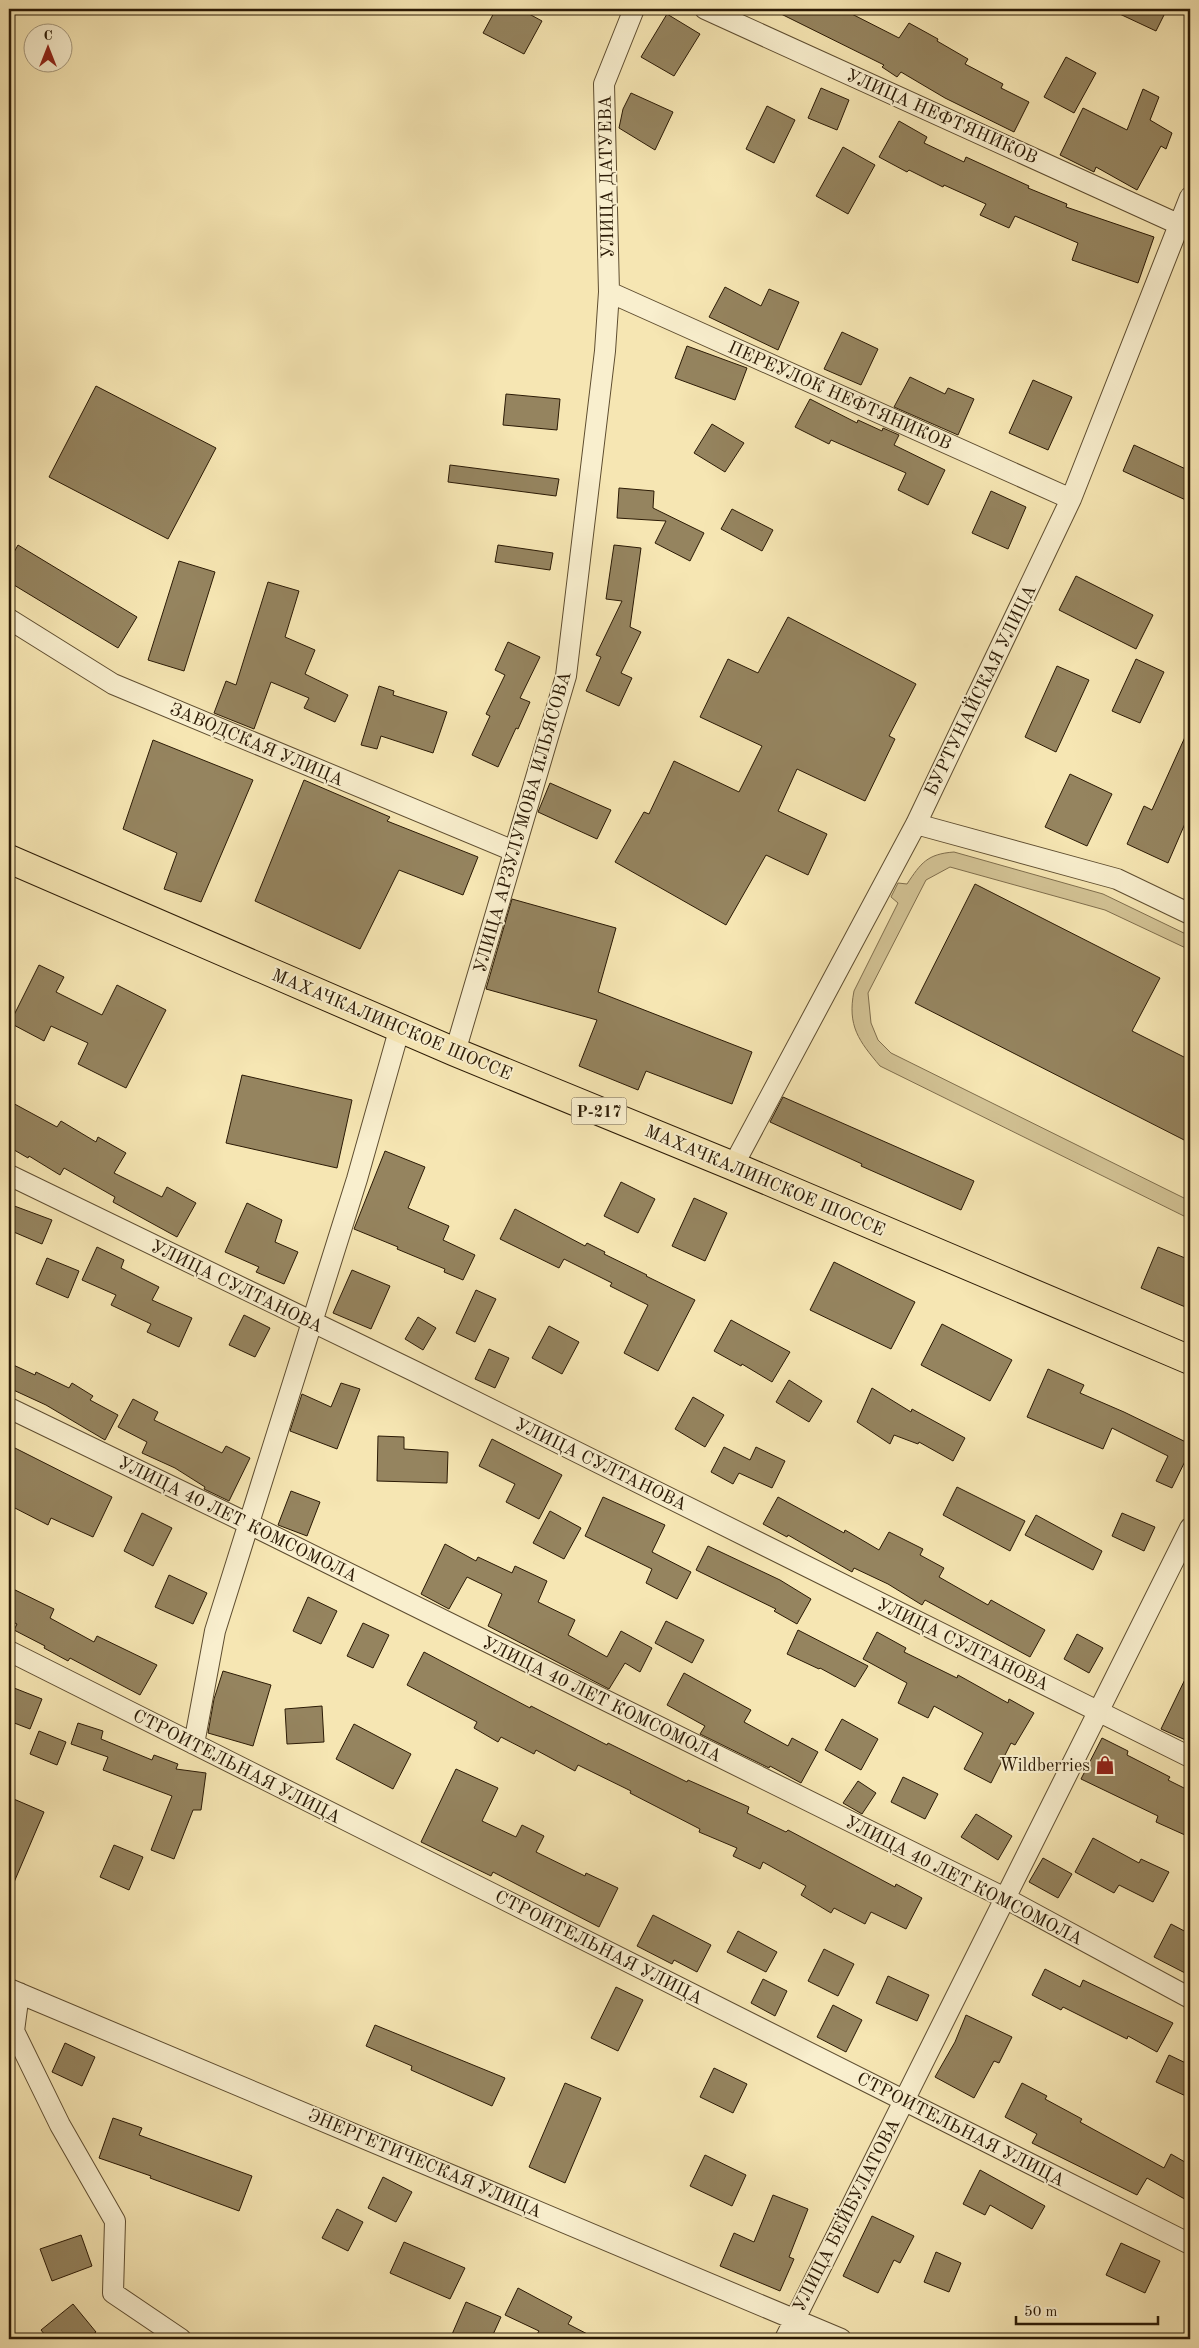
<svg xmlns="http://www.w3.org/2000/svg" width="1199" height="2348" font-family="'Old Standard TT',serif">
<style>
.green{fill:#d3c395;stroke:#7f6e4d}
.building{fill:#95845f;stroke:#2b1a05}
.lines{fill:none;stroke-linecap:round;stroke-linejoin:round}
.minor-casing{stroke:#5e4d30;stroke-width:22}
.highway-casing{stroke:#2b1a05;stroke-width:30}
.minor{stroke:#f9efce;stroke-width:20}
.highway{stroke:#f6e6b3;stroke-width:28}
.labels{text-anchor:middle;stroke-width:4;stroke-linejoin:round;paint-order:stroke}
.shield{fill:#f9efce;stroke:#695a41;stroke-width:1}
.shield-label{font-size:16px;font-weight:bold;fill:#2b1a05}
.street-label{font-size:18px;fill:#2b1a05;stroke:#f9efce}
.poi-label{font-size:18px;fill:#2b1a05;stroke:#f9efce;text-anchor:end}
</style>
<rect width="100%" height="100%" fill="#f6e6b3"/>
<filter id="stains"><feTurbulence type="fractalNoise" baseFrequency=".004" numOctaves="4"/><feColorMatrix values="0 0 0 0 .2 0 0 0 0 .09 0 0 0 0 .02 0 0 0 .5 -.17"/></filter>
<radialGradient id="worn" r=".72"><stop offset=".6" stop-color="#630" stop-opacity="0"/><stop offset="1" stop-color="#630" stop-opacity=".3"/></radialGradient>
<path class="green" d="M954,852L1103,894L1190,936V950L1105,910L950,867L926,880L868,993L871,1023L878,1040L891,1053L1190,1201V1219L880,1066C859,1041 847,1026 854,991L898,903L891,897L898,883L907,884C921,863 927,854 954,852Z"/>
<path class="building" d="M496,9H520L542,21L524,54L483,33Z
M771,9H842L899,38L909,23L938,39L937,41L968,59L965,64L1003,84L1001,88L1029,102L1014,132L945,98L901,72L897,77L882,67L884,65Z
M1109,9H1167L1156,31Z
M667,14L700,34L674,76L641,57Z
M1066,57L1096,73L1074,113L1044,97Z
M821,88L849,100L837,130L808,118Z
M1143,89L1159,97L1150,120L1172,133L1166,149L1161,146L1137,190L1096,167L1094,172L1060,155L1083,108L1127,130Z
M631,93L673,112L655,150L619,128L623,109Z
M767,106L795,120L774,163L746,149Z
M899,121L927,137L924,143L964,162L966,157L1029,186L1028,188L1067,204L1066,207L1154,237L1138,283L1072,260L1078,243L1015,216L1009,228L980,215L986,204L944,185L943,187L909,170L907,172L879,157Z
M843,147L875,165L848,214L816,196Z
M725,287L761,306L769,289L799,302L778,350L709,317Z
M842,332L878,349L861,385L824,369Z
M687,346L747,368L735,400L675,378Z
M910,377L945,394L948,388L974,399L958,435L894,407Z
M1033,380L1072,397L1048,450L1009,433Z
M96,386L216,448L168,539L49,477Z
M506,394L560,399L557,430L503,425Z
M810,399L857,423L858,420L882,431L883,428L899,435L894,445L945,470L928,505L898,490L906,473L831,440L829,444L795,427Z
M712,424L744,443L725,472L694,453Z
M1134,445L1190,471V502L1123,471Z
M450,465L559,479L556,496L448,482Z
M619,488L654,491L653,508L704,533L690,561L655,543L666,521L617,518Z
M991,491L1026,507L1008,549L972,533Z
M732,509L773,530L762,551L721,529Z
M18,545L137,617L118,648L9,582V561Z
M498,545L553,553L550,570L495,562Z
M614,545L641,548L630,627L641,632L621,673L632,678L619,706L586,691L601,657L596,655L622,601L606,599Z
M179,561L215,572L184,671L148,660Z
M1076,576L1153,615L1136,649L1059,610Z
M268,582L299,591L285,637L315,650L305,674L348,695L335,722L304,708L309,698L271,682L254,729L214,713L226,681L236,685Z
M788,617L916,684L889,736L895,739L865,801L797,769L778,811L827,834L808,875L766,855L726,925L615,862L644,812L649,814L674,761L739,792L762,746L700,717L728,659L758,673Z
M508,642L540,657L520,698L530,702L518,729L516,728L498,767L472,755L490,716L486,714L505,675L495,670Z
M1136,659L1164,672L1140,723L1112,711Z
M1057,666L1089,680L1056,752L1025,737Z
M379,686L394,691L393,695L447,712L433,753L381,736L377,749L361,745Z
M1190,726V812L1168,863L1127,844L1144,806L1152,810Z
M153,740L253,780L201,902L164,889L177,853L123,829Z
M1070,774L1112,794L1087,846L1045,827Z
M304,780L390,817L387,821L478,857L463,895L399,870L360,949L255,901Z
M550,783L611,810L597,839L538,812Z
M975,884L1160,978L1132,1031L1190,1060V1143L915,1003Z
M512,899L616,928L598,992L752,1052L732,1104L646,1071L638,1090L579,1066L597,1020L486,989Z
M39,965L64,977L56,992L102,1015L117,985L166,1010L126,1088L78,1064L88,1043L51,1026L44,1041L10,1023Z
M242,1075L352,1100L337,1168L226,1143Z
M783,1097L974,1181L961,1210L861,1166L862,1164L770,1122Z
M9,1101L57,1127L61,1121L96,1142L98,1137L126,1153L114,1173L162,1197L167,1187L196,1203L177,1237L113,1202L115,1197L64,1168L60,1175L29,1156L28,1158L9,1147Z
M385,1151L425,1167L408,1208L449,1226L443,1240L475,1255L463,1280L444,1272L445,1269L397,1249L398,1247L354,1229Z
M621,1182L655,1199L638,1233L604,1216Z
M694,1198L727,1213L705,1261L672,1246Z
M247,1203L282,1220L275,1242L298,1252L284,1284L256,1272L259,1267L225,1252Z
M9,1204L52,1220L42,1244L9,1230Z
M515,1209L585,1246L587,1243L605,1252L604,1254L647,1275L646,1276L695,1300L658,1371L624,1353L648,1305L610,1286L612,1283L564,1259L559,1268L500,1239Z
M97,1247L124,1260L121,1268L159,1287L152,1300L192,1318L179,1347L147,1332L151,1324L111,1305L116,1295L82,1280Z
M1158,1247L1190,1260V1309L1141,1288Z
M47,1258L79,1271L68,1298L36,1284Z
M834,1262L915,1302L891,1349L810,1310Z
M352,1270L390,1286L371,1329L333,1313Z
M476,1290L496,1299L475,1342L456,1333Z
M244,1315L270,1328L255,1357L229,1345Z
M418,1317L436,1328L423,1350L405,1339Z
M731,1320L790,1352L772,1382L742,1364L741,1366L714,1351Z
M942,1324L1012,1360L990,1401L921,1365Z
M549,1326L579,1342L562,1374L532,1358Z
M489,1349L509,1358L495,1388L475,1379Z
M9,1363L35,1375L36,1372L69,1388L72,1383L93,1396L90,1400L118,1415L105,1440L46,1405L9,1388Z
M1048,1369L1084,1385L1080,1393L1124,1412L1190,1444V1451L1172,1488L1156,1481L1168,1456L1112,1428L1103,1449L1027,1417Z
M789,1380L822,1401L809,1422L776,1402Z
M341,1383L360,1389L337,1449L290,1431L302,1394L331,1407Z
M872,1388L911,1412L912,1409L965,1438L953,1461L919,1442L918,1444L894,1435L890,1444L857,1422Z
M693,1397L724,1415L705,1447L675,1429Z
M133,1399L158,1412L154,1420L222,1453L226,1446L250,1458L229,1501L204,1489L205,1487L175,1468L142,1453L147,1442L118,1427Z
M378,1436L404,1437V1449L448,1452L447,1483L377,1481Z
M492,1439L562,1475L539,1519L506,1502L515,1484L479,1466Z
M9,1445L112,1497L93,1537L51,1518L48,1525L9,1505Z
M724,1447L750,1460L756,1447L785,1461L772,1488L739,1473L733,1484L711,1472Z
M957,1487L1025,1521L1010,1551L943,1515Z
M291,1491L320,1502L307,1536L278,1525Z
M603,1497L665,1525L652,1552L691,1572L677,1599L646,1583L652,1569L585,1536Z
M778,1497L844,1533L845,1530L879,1550L889,1532L923,1549L920,1555L944,1568L939,1577L988,1605L991,1600L1045,1630L1030,1657L925,1600L922,1605L888,1584L854,1568L852,1572L788,1535L787,1537L763,1524Z
M550,1511L581,1528L564,1559L533,1543Z
M142,1513L172,1528L153,1566L124,1551Z
M1122,1513L1155,1527L1144,1551L1112,1536Z
M1036,1515L1102,1551L1093,1570L1025,1535Z
M445,1544L476,1561L478,1557L512,1573L515,1566L547,1581L538,1602L575,1620L568,1635L607,1657L621,1631L652,1648L640,1672L625,1663L609,1689L488,1626L502,1594L467,1577L449,1609L421,1594Z
M708,1546L780,1580L811,1599L797,1624L774,1611L776,1609L696,1570Z
M169,1575L207,1593L193,1624L155,1607Z
M9,1587L54,1609L50,1618L94,1642L97,1636L157,1665L140,1695L70,1658L68,1661L44,1648L45,1646L14,1630L17,1624L9,1620Z
M308,1597L337,1611L321,1644L293,1631Z
M666,1621L704,1640L692,1663L655,1643Z
M363,1623L389,1635L373,1668L347,1656Z
M798,1630L868,1666L855,1687L820,1668L819,1669L787,1654Z
M877,1632L906,1648L904,1652L957,1678L958,1675L1008,1703L1009,1699L1034,1713L1015,1745L1011,1743L991,1783L964,1769L983,1733L934,1706L928,1718L898,1703L907,1683L863,1659Z
M1077,1634L1103,1648L1089,1673L1064,1659Z
M424,1652L530,1708L531,1706L607,1745L608,1743L687,1782L688,1780L749,1807L747,1813L786,1832L788,1830L895,1887L896,1884L922,1898L906,1929L871,1912L865,1924L834,1908L831,1913L801,1895L806,1886L763,1862L760,1869L733,1856L737,1848L699,1832L700,1829L630,1793L631,1791L578,1765L575,1771L536,1750L534,1754L501,1737L498,1742L474,1728L477,1722L407,1685Z
M1190,1669V1742L1161,1729Z
M223,1671L271,1685L253,1746L208,1733L214,1699Z
M684,1673L751,1710L744,1722L788,1746L792,1738L818,1752L801,1783L770,1766L769,1768L700,1734L705,1726L667,1705Z
M9,1686L42,1699L30,1729L9,1721Z
M322,1706L324,1742L287,1744L285,1709Z
M842,1719L878,1739L861,1770L825,1750Z
M78,1723L103,1731L101,1739L152,1760L154,1755L178,1764L176,1769L206,1773L201,1810H193L174,1859L151,1850L172,1796L103,1770L108,1757L71,1744Z
M354,1724L411,1754L393,1789L336,1759Z
M39,1731L66,1742L57,1765L30,1754Z
M1102,1738L1128,1751L1127,1755L1170,1777L1168,1780L1190,1791V1825L1185,1835L1156,1822L1158,1816L1081,1779Z
M456,1769L498,1788L482,1821L516,1837L522,1825L544,1836L536,1852L585,1876L586,1873L618,1888L599,1927L493,1872L491,1876L421,1842Z
M903,1777L938,1794L925,1819L891,1802Z
M858,1781L876,1793L862,1814L843,1803Z
M9,1797L44,1812L9,1894Z
M976,1814L1012,1836L998,1860L961,1837Z
M1093,1838L1139,1863L1141,1859L1169,1872L1153,1902L1119,1885L1114,1893L1075,1872Z
M114,1845L143,1857L129,1890L100,1877Z
M1043,1858L1072,1874L1058,1898L1029,1882Z
M653,1915L711,1945L697,1972L674,1960L672,1964L637,1946Z
M1171,1924L1190,1934V1962L1185,1973L1154,1957Z
M738,1931L777,1952L766,1972L727,1952Z
M824,1949L854,1964L838,1996L808,1981Z
M1045,1969L1080,1987L1083,1980L1173,2023L1157,2052L1128,2036L1127,2039L1063,2007L1061,2010L1032,1995Z
M888,1976L929,1995L917,2021L876,2003Z
M763,1979L787,1991L775,2016L751,2003Z
M616,1987L643,2000L618,2051L591,2038Z
M833,2005L862,2020L846,2052L817,2037Z
M966,2015L1012,2037L999,2063L994,2061L974,2098L935,2077L955,2042Z
M375,2025L505,2078L492,2106L411,2070L412,2066L366,2046Z
M65,2043L95,2057L82,2086L52,2072Z
M1169,2055L1190,2065V2098L1156,2082Z
M714,2068L747,2084L733,2113L700,2097Z
M565,2083L601,2098L565,2183L529,2167Z
M1022,2083L1047,2096L1045,2099L1082,2119L1080,2122L1164,2168L1171,2154L1190,2165V2202L1147,2178L1137,2195L1032,2143L1037,2134L1005,2117Z
M113,2118L142,2128L139,2135L252,2176L239,2211L150,2178L151,2176L99,2158Z
M705,2155L746,2175L732,2206L690,2186Z
M980,2170L1045,2206L1032,2229L990,2205L985,2215L963,2204Z
M383,2177L412,2192L396,2222L368,2208Z
M773,2195L808,2209L789,2257L794,2259L780,2291L720,2266L734,2233L754,2242Z
M337,2209L363,2222L348,2251L322,2238Z
M872,2216L914,2236L900,2263L894,2260L878,2293L843,2276Z
M81,2235L92,2266L52,2281L40,2249Z
M404,2242L465,2268L450,2299L390,2273Z
M1121,2243L1160,2261L1145,2293L1106,2275Z
M936,2252L961,2263L949,2292L924,2282Z
M518,2288L572,2317L568,2324L597,2339H534L539,2331L505,2315Z
M466,2302L501,2317L491,2339H450Z
M73,2304L96,2332L87,2339H48L41,2330Z"/>
<g class="lines">
<g class="minor-casing">
<path id="minor" d="M705,9L1178,224
M609,292L1071,499
M9,619L113,684L514,851
M916,824L1117,879L1190,914
M455,1052L566,676L605,351L609,292L604,84L634,9
M733,1166L916,824L1071,499L1190,197
M9,1175L416,1372L1190,1757
M9,1408L247,1523L1005,1898L1190,1998
M9,1651L1190,2244
M194,1744L215,1631L357,1179L400,1027
M9,1989L841,2339
M19,1993L14,2031L60,2125L115,2221L113,2293L181,2339
M785,2339L1190,1528"/>
</g>
<g class="highway-casing">
<path id="highway" d="M9,859L455,1052L733,1166L1190,1360"/>
</g>
<use href="#minor" class="minor"/>
<use href="#highway" class="highway"/>
</g>
<defs>
<g id="shop-bare" transform="scale(1.5)"><path d="M-5-2.5h2.3a2.7 3.5 0 0 1 5.4 0H5L5.5 6h-11ZM-1.5-2.5h3a1.5 2.3 0 0 0-3 0Z" fill="#8f2418" stroke="#f9efce" stroke-width="2.5" paint-order="stroke"/></g>
</defs>
<g fill-rule="evenodd">
<use href="#shop-bare" x="1105" y="1765"/>
</g>
<g class="labels">
<rect class="shield" x="571.5" y="1097.5" width="55" height="27" rx="4"/>
<g class="shield-label">
<text x="599" y="1117">Р-217</text>
</g>
<g class="street-label">
<text transform="translate(942 116) rotate(24)" y="6">УЛИЦА НЕФТЯНИКОВ</text>
<text transform="translate(606 177) rotate(-91)" y="6">УЛИЦА ДАТУЕВА</text>
<text transform="translate(840 395) rotate(24)" y="6">ПЕРЕУЛОК НЕФТЯНИКОВ</text>
<text transform="translate(980 690) rotate(-64)" y="6">БУРТУНАЙСКАЯ УЛИЦА</text>
<text transform="translate(257 744) rotate(23)" y="6">ЗАВОДСКАЯ УЛИЦА</text>
<text transform="translate(522 822) rotate(-74)" y="6">УЛИЦА АРЗУЛУМОВА ИЛЬЯСОВА</text>
<text transform="translate(392 1024) rotate(23)" y="6">МАХАЧКАЛИНСКОЕ ШОССЕ</text>
<text transform="translate(765 1180) rotate(23)" y="6">МАХАЧКАЛИНСКОЕ ШОССЕ</text>
<text transform="translate(237 1286) rotate(26)" y="6">УЛИЦА СУЛТАНОВА</text>
<text transform="translate(601 1464) rotate(26)" y="6">УЛИЦА СУЛТАНОВА</text>
<text transform="translate(238 1519) rotate(26)" y="6">УЛИЦА 40 ЛЕТ КОМСОМОЛА</text>
<text transform="translate(963 1644) rotate(26)" y="6">УЛИЦА СУЛТАНОВА</text>
<text transform="translate(602 1699) rotate(26)" y="6">УЛИЦА 40 ЛЕТ КОМСОМОЛА</text>
<text transform="translate(237 1766) rotate(27)" y="6">СТРОИТЕЛЬНАЯ УЛИЦА</text>
<text transform="translate(964 1880) rotate(27)" y="6">УЛИЦА 40 ЛЕТ КОМСОМОЛА</text>
<text transform="translate(599 1947) rotate(27)" y="6">СТРОИТЕЛЬНАЯ УЛИЦА</text>
<text transform="translate(961 2129) rotate(27)" y="6">СТРОИТЕЛЬНАЯ УЛИЦА</text>
<text transform="translate(425 2163) rotate(23)" y="6">ЭНЕРГЕТИЧЕСКАЯ УЛИЦА</text>
<text transform="translate(846 2215) rotate(-63)" y="6">УЛИЦА БЕЙБУЛАТОВА</text>
</g>
<g class="poi-label">
<text x="1090" y="1771">Wildberries</text>
</g>
</g>
<rect width="1199" height="2348" fill="none" stroke="#f6e6b3" stroke-width="30"/>
<rect x="10" y="10" width="1179" height="2328" fill="none" stroke="#2b1a05" stroke-width="2.5"/>
<rect x="15" y="15" width="1169" height="2318" fill="none" stroke="#2b1a05"/>
<g transform="translate(48 48)"><circle r="24" fill="#f9efce" stroke="#a79a7e"/>
<path d="M0-4L9 19L0 12L-9 19Z" fill="#8f2418"/>
<text y="-8" font-size="14" font-weight="bold" text-anchor="middle" fill="#2b1a05">С</text>
</g>
<path d="M1016 2316v8h142v-8" fill="none" stroke="#2b1a05" stroke-width="2.5"/>
<text x="1024" y="2316" font-size="15" fill="#2b1a05" stroke="#f9efce" stroke-width="4" paint-order="stroke">50 m</text>
<rect width="100%" height="100%" filter="url(#stains)"/>
<rect width="100%" height="100%" fill="url(#worn)"/>
</svg>
